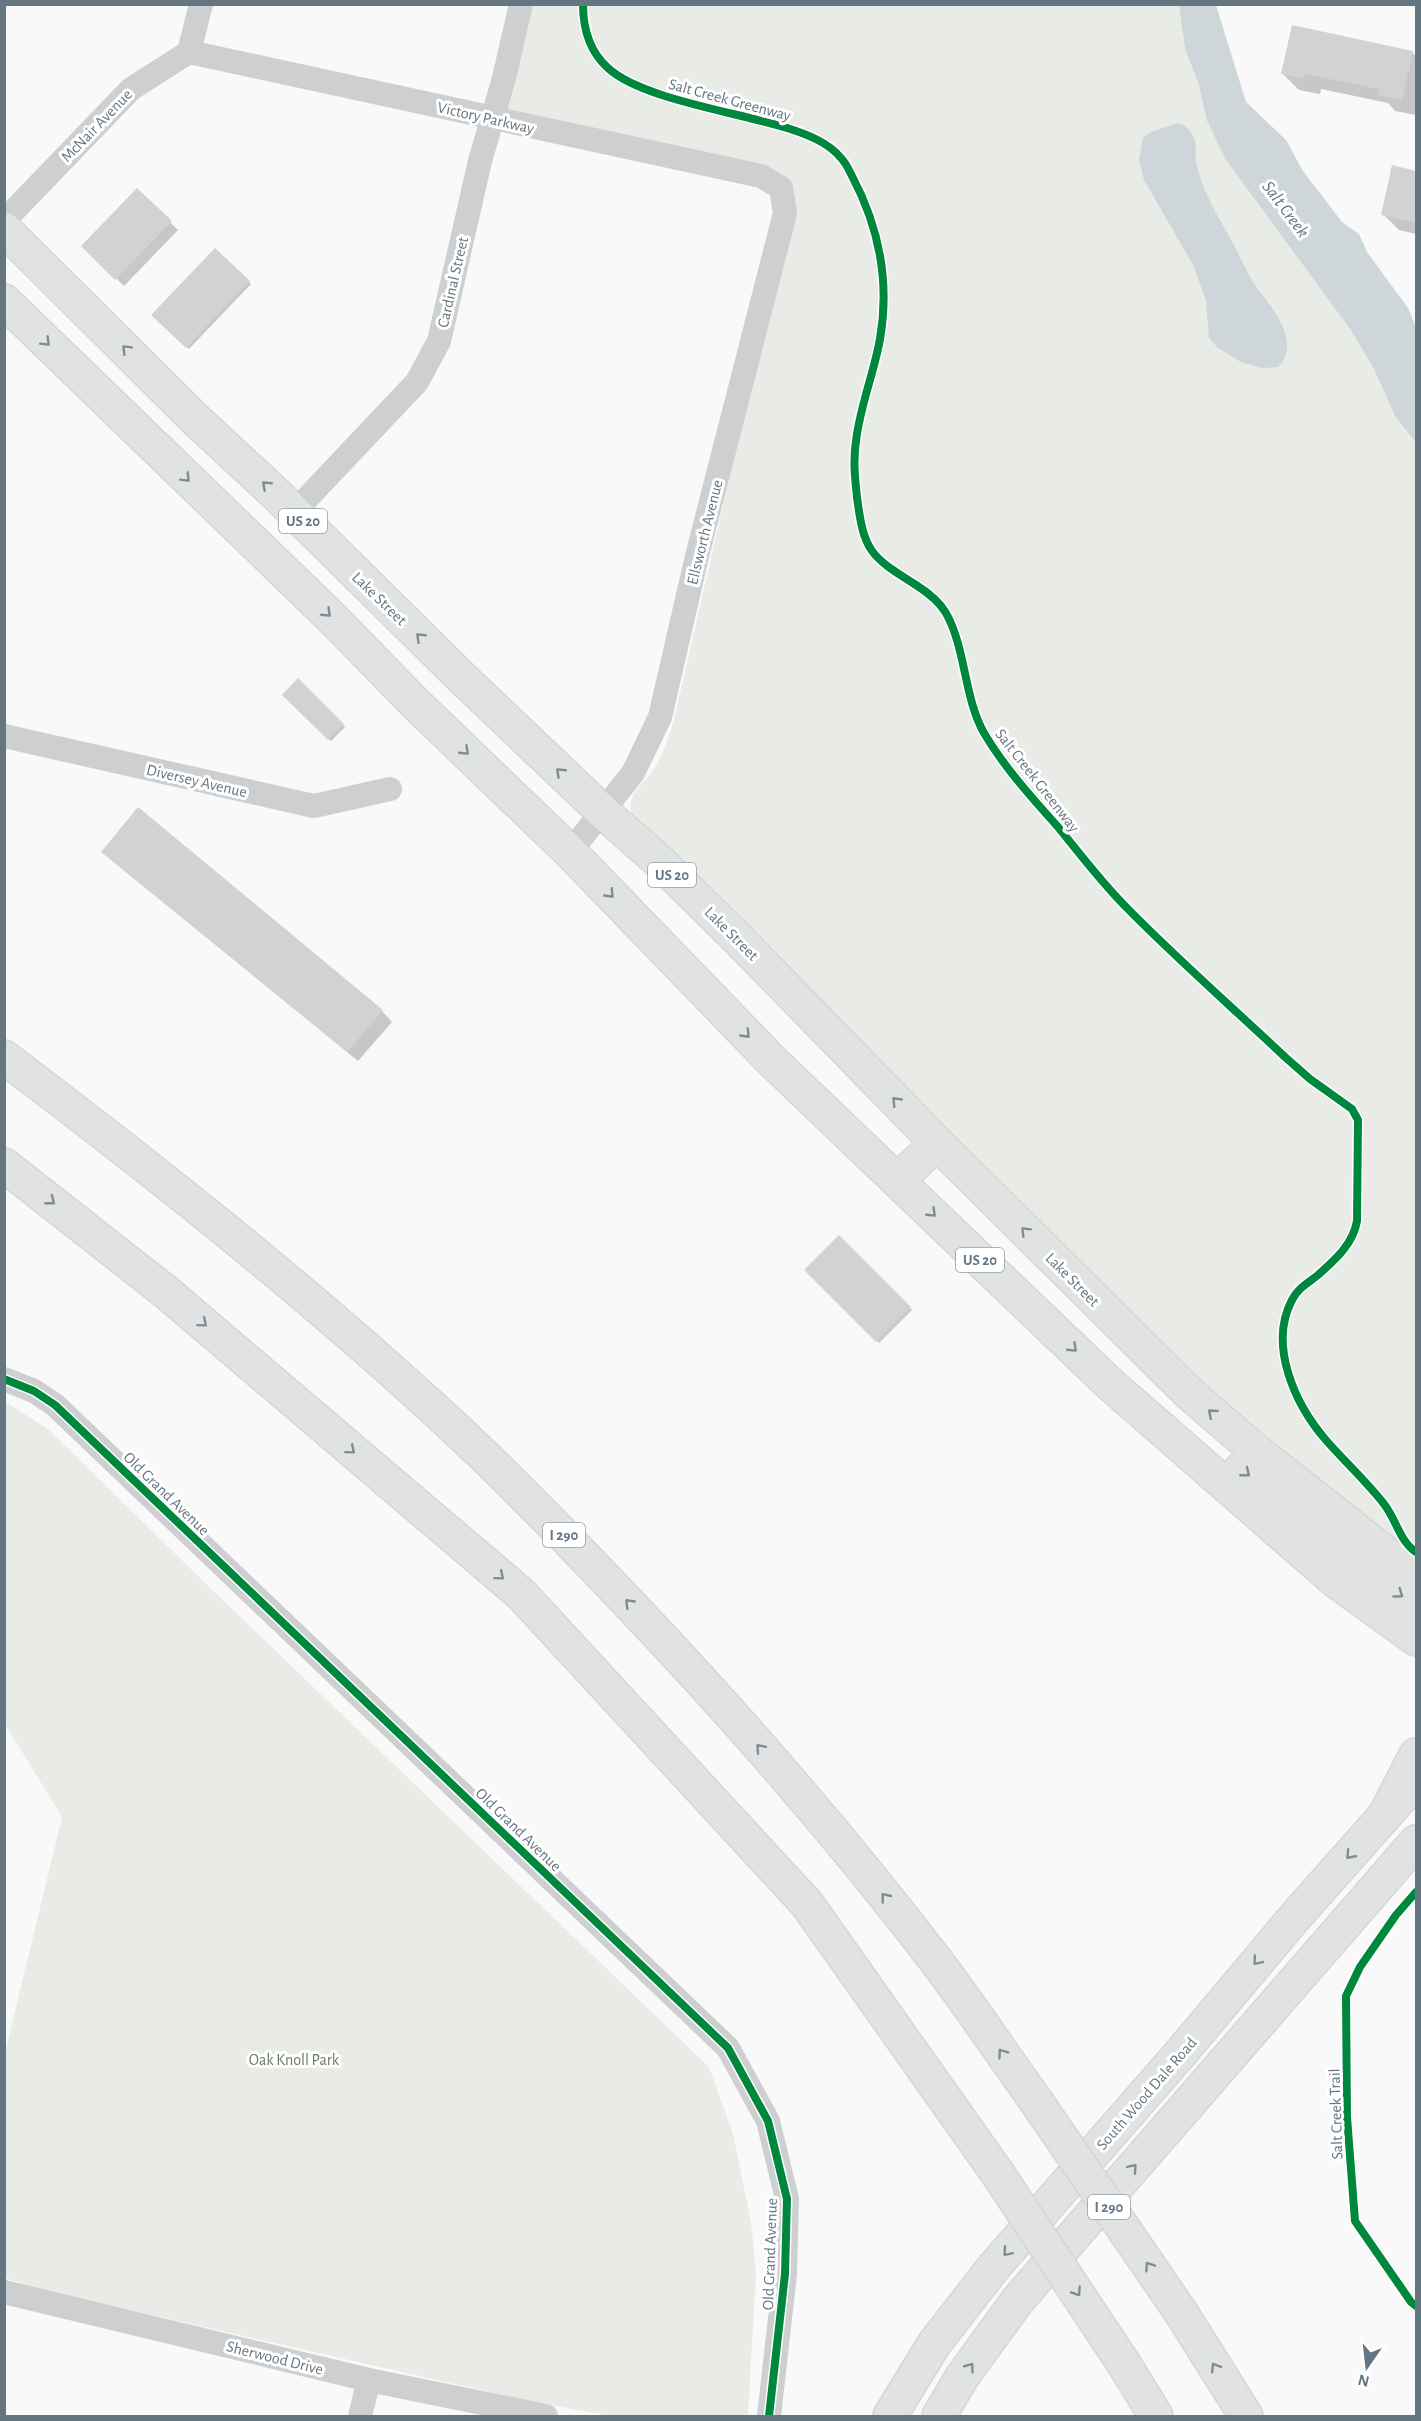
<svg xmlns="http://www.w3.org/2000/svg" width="1421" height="2421" font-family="'Alegreya Sans',sans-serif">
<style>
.green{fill:#e8ebe6}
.water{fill:#ced6d9}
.shadow{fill:#0003}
.building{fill:#d0d2d3}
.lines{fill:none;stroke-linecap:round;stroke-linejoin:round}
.secondary-casing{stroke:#d5d6d7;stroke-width:36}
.primary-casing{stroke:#d5d6d7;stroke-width:36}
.motorway-casing{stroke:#d5d6d6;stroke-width:36}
.minor{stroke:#cecfd0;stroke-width:24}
.secondary{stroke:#e1e2e2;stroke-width:33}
.primary{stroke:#e1e2e2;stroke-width:33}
.motorway{stroke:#e1e2e2;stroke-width:33}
.motorway-bridge-casing{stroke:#d5d6d6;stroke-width:36;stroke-linecap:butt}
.motorway-bridge{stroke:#e1e2e2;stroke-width:33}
.cycleway-casing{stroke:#fff;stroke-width:11}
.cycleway{stroke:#00873e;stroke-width:8}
.oneway{stroke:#7e8c96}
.labels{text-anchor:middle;stroke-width:6;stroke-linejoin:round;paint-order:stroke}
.shield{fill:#fff;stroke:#939fa8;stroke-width:1.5}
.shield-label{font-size:15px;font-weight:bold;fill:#657683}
.street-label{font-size:16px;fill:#657683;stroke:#fff}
.park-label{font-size:16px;fill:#687a64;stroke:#fff}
.water-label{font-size:18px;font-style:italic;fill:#60757c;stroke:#fff}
</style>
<rect width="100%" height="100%" fill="#f9f9f9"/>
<path class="green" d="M528,5H1179L1185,49L1199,85L1207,121L1226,160L1350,329L1373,367L1395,416L1416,443V1563L1196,1379L635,827C632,819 629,808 632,799C635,789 645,781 651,773C663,758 668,738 674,720L762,335L789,183L781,174L772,169L504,111Z
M5,1401L49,1430L206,1584L709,2067L733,2134L751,2222L756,2273L748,2416H610L515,2398L43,2290L5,2278V2053L62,1817L5,1724Z"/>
<path class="water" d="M1179,5H1216L1246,102L1286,140L1303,171L1342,222L1359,234L1367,252L1408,308L1416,327V443L1395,416L1373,367L1350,329L1226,160L1207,121L1199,85L1185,49Z
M1178,123C1186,126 1191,130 1194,138C1197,145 1195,154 1196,161C1202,192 1219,218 1234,245C1240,257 1246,270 1253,282C1268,304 1304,340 1278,367L1262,368L1241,362L1218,348L1209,338L1206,300L1193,265L1144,180L1139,160L1143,138L1151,132Z"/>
<path class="shadow" d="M1412,52L1416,57V115L1395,111L1388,103L1321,89L1320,94L1299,90L1283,74Z
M1415,172L1416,173V234L1399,230L1383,214Z
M137,190L178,230L124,286L83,246Z
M215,250L251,284L189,349L153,314Z
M298,680L345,727L331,741L284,695Z
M103,852L382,1011L392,1022L358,1061Z
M839,1237L912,1310L879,1343L806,1270Z"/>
<path class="building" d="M1292,25L1413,51L1402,100L1378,95L1379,89L1305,74L1304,79L1281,74Z
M1392,165L1416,171V223L1381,215Z
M137,188L172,221L115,280L81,246Z
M215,248L250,281L186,348L151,315Z
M298,678L344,724L328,740L282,695Z
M138,807L383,1010L347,1052L101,852Z
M839,1235L911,1307L876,1342L804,1270Z"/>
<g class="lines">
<g class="secondary-casing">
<path id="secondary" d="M890,2416L934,2344L993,2268L1179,2055L1295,1917L1403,1795
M939,2416L962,2377L1018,2300L1416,1842"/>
</g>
<g class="primary-casing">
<path id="primary" d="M4,229L194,418L276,494L458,674L603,812L660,862L739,940L937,1143L1190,1394L1256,1451L1416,1577
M4,301L333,619L415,703L570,852L772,1061L1110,1384L1337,1582L1416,1639
M898,1180L937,1143
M1241,1469L1350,1558L1416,1607
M1384,1817L1416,1755"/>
</g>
<g class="motorway-casing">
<path id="motorway" d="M4,1057C156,1172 305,1290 445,1419C505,1474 562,1533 618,1592C730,1709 838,1833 937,1962C971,2007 1003,2055 1036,2101
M4,1165L166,1292L521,1594L807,1904L998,2174
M1182,2314L1246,2416
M1124,2364L1156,2416"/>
</g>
<path class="minor" d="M189,52L761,176L781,188L785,213L697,556L660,717L633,773L570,852
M4,221L131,89L189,52L201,4
M294,512L417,382L439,341L480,161L504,78L521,4
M4,736L314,806L390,789
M4,1379L34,1391L55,1405L728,2048L768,2121L787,2199L785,2274L769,2416
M4,2292L369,2380L546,2416
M360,2416L369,2380"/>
<use href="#secondary" class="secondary"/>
<use href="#primary" class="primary"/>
<use href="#motorway" class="motorway"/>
<g class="motorway-bridge-casing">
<path id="motorway-bridge" d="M1036,2101L1182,2314
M998,2174L1124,2364"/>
</g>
<use href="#motorway-bridge" class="motorway-bridge"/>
<g class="cycleway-casing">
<path id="cycleway" d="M583,4C583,28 590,52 608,68C641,99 741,113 787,128C806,134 828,142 841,158C846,163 849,170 852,176C879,227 890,281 880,339C874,373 860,406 856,441C853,460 855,479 857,497C864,552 870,556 916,585C927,592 939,601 946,613C966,649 964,698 984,733C1004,767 1032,798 1058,827C1080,854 1102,883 1126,907C1177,959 1232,1007 1285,1057L1310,1079L1352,1109L1358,1120L1357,1221C1353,1244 1336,1259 1318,1275C1308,1283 1298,1288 1292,1300C1268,1345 1295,1404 1325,1439C1344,1461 1366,1481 1384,1504C1396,1519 1400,1542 1416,1552
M4,1379L34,1391L55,1405L728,2048L768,2121L787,2199L785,2274L769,2416
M1416,1892L1396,1915L1360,1967L1346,1996L1347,2117L1355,2221L1411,2302L1416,2306"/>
</g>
<use href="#cycleway" class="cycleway"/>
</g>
<defs><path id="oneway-chevron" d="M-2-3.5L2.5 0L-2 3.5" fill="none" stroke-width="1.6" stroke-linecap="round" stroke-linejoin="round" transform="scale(1.5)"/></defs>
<g class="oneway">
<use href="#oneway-chevron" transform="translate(46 342) rotate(45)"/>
<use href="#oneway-chevron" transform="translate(126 349) rotate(-135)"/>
<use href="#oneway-chevron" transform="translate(186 478) rotate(45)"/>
<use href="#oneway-chevron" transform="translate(266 485) rotate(-137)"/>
<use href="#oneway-chevron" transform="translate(327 613) rotate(44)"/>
<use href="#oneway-chevron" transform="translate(420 637) rotate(-136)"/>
<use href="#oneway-chevron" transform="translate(465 751) rotate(44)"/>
<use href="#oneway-chevron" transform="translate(560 772) rotate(-136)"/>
<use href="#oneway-chevron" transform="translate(610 894) rotate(46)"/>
<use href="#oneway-chevron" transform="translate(746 1034) rotate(46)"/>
<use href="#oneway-chevron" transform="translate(896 1101) rotate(-134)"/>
<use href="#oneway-chevron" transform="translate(51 1201) rotate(38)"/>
<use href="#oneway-chevron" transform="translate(932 1213) rotate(44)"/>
<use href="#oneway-chevron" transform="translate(1025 1231) rotate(-135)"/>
<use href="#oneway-chevron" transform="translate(203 1323) rotate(40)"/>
<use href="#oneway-chevron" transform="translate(1073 1348) rotate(44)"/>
<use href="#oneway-chevron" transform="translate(1212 1413) rotate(-139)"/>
<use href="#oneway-chevron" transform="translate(351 1450) rotate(40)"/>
<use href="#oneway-chevron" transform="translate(1246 1473) rotate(39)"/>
<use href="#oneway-chevron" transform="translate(500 1576) rotate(40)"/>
<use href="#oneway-chevron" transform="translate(1399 1594) rotate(36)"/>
<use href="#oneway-chevron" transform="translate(629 1603) rotate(-134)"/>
<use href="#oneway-chevron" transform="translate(760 1748) rotate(-131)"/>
<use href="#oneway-chevron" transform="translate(1350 1855) rotate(132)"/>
<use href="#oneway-chevron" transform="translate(885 1897) rotate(-129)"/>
<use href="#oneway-chevron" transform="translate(1257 1961) rotate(130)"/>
<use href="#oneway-chevron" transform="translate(1002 2053) rotate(-125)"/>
<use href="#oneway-chevron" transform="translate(1133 2168) rotate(-49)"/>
<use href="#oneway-chevron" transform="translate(1007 2252) rotate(131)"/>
<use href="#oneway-chevron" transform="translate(1149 2266) rotate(-124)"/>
<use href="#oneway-chevron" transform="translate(1077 2292) rotate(56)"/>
<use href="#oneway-chevron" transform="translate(970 2367) rotate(-54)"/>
<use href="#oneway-chevron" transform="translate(1215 2367) rotate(-122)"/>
</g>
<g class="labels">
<g class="shield">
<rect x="279" y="509" width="48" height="24" rx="4.5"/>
<rect x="648" y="863" width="48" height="24" rx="4.5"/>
<rect x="956" y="1248" width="48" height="24" rx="4.5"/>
<rect x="543" y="1523" width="42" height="24" rx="4.5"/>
<rect x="1088" y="2195" width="42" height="24" rx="4.5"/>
</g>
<g class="shield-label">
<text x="303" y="526">US 20</text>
<text x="672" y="880">US 20</text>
<text x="980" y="1265">US 20</text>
<text x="564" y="1540">I 290</text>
<text x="1109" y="2212">I 290</text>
</g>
<g class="street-label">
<text transform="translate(730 99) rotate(15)" y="6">Salt Creek Greenway</text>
<text transform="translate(486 117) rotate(13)" y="6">Victory Parkway</text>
<text transform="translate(96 125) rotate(-46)" y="6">McNair Avenue</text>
<text transform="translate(452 282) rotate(-77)" y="6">Cardinal Street</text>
<text transform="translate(704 532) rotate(-76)" y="6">Ellsworth Avenue</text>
<text transform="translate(380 598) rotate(44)" y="6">Lake Street</text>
<text transform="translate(197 780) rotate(13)" y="6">Diversey Avenue</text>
<text transform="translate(1038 780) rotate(52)" y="6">Salt Creek Greenway</text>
<text transform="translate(732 933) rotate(45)" y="6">Lake Street</text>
<text transform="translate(1073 1279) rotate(45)" y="6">Lake Street</text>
<text transform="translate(167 1493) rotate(44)" y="6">Old Grand Avenue</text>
<text transform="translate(519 1829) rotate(44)" y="6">Old Grand Avenue</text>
<text transform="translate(1146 2093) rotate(-49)" y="6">South Wood Dale Road</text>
<text transform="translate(1335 2114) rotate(-92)" y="6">Salt Creek Trail</text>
<text transform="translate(769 2254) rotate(-88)" y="6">Old Grand Avenue</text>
<text transform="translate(275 2357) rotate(14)" y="6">Sherwood Drive</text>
</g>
<g class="park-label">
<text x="294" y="2065">Oak Knoll Park</text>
</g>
<g class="water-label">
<text transform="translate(1286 209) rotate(53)" y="6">Salt Creek</text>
</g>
</g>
<rect width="1421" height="2421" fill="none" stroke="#657683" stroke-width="12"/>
<g transform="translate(1367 2367) rotate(194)" stroke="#ffffff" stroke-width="4.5" paint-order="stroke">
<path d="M0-4.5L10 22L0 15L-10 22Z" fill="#657683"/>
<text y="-9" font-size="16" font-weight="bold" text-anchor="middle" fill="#657683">N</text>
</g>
</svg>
